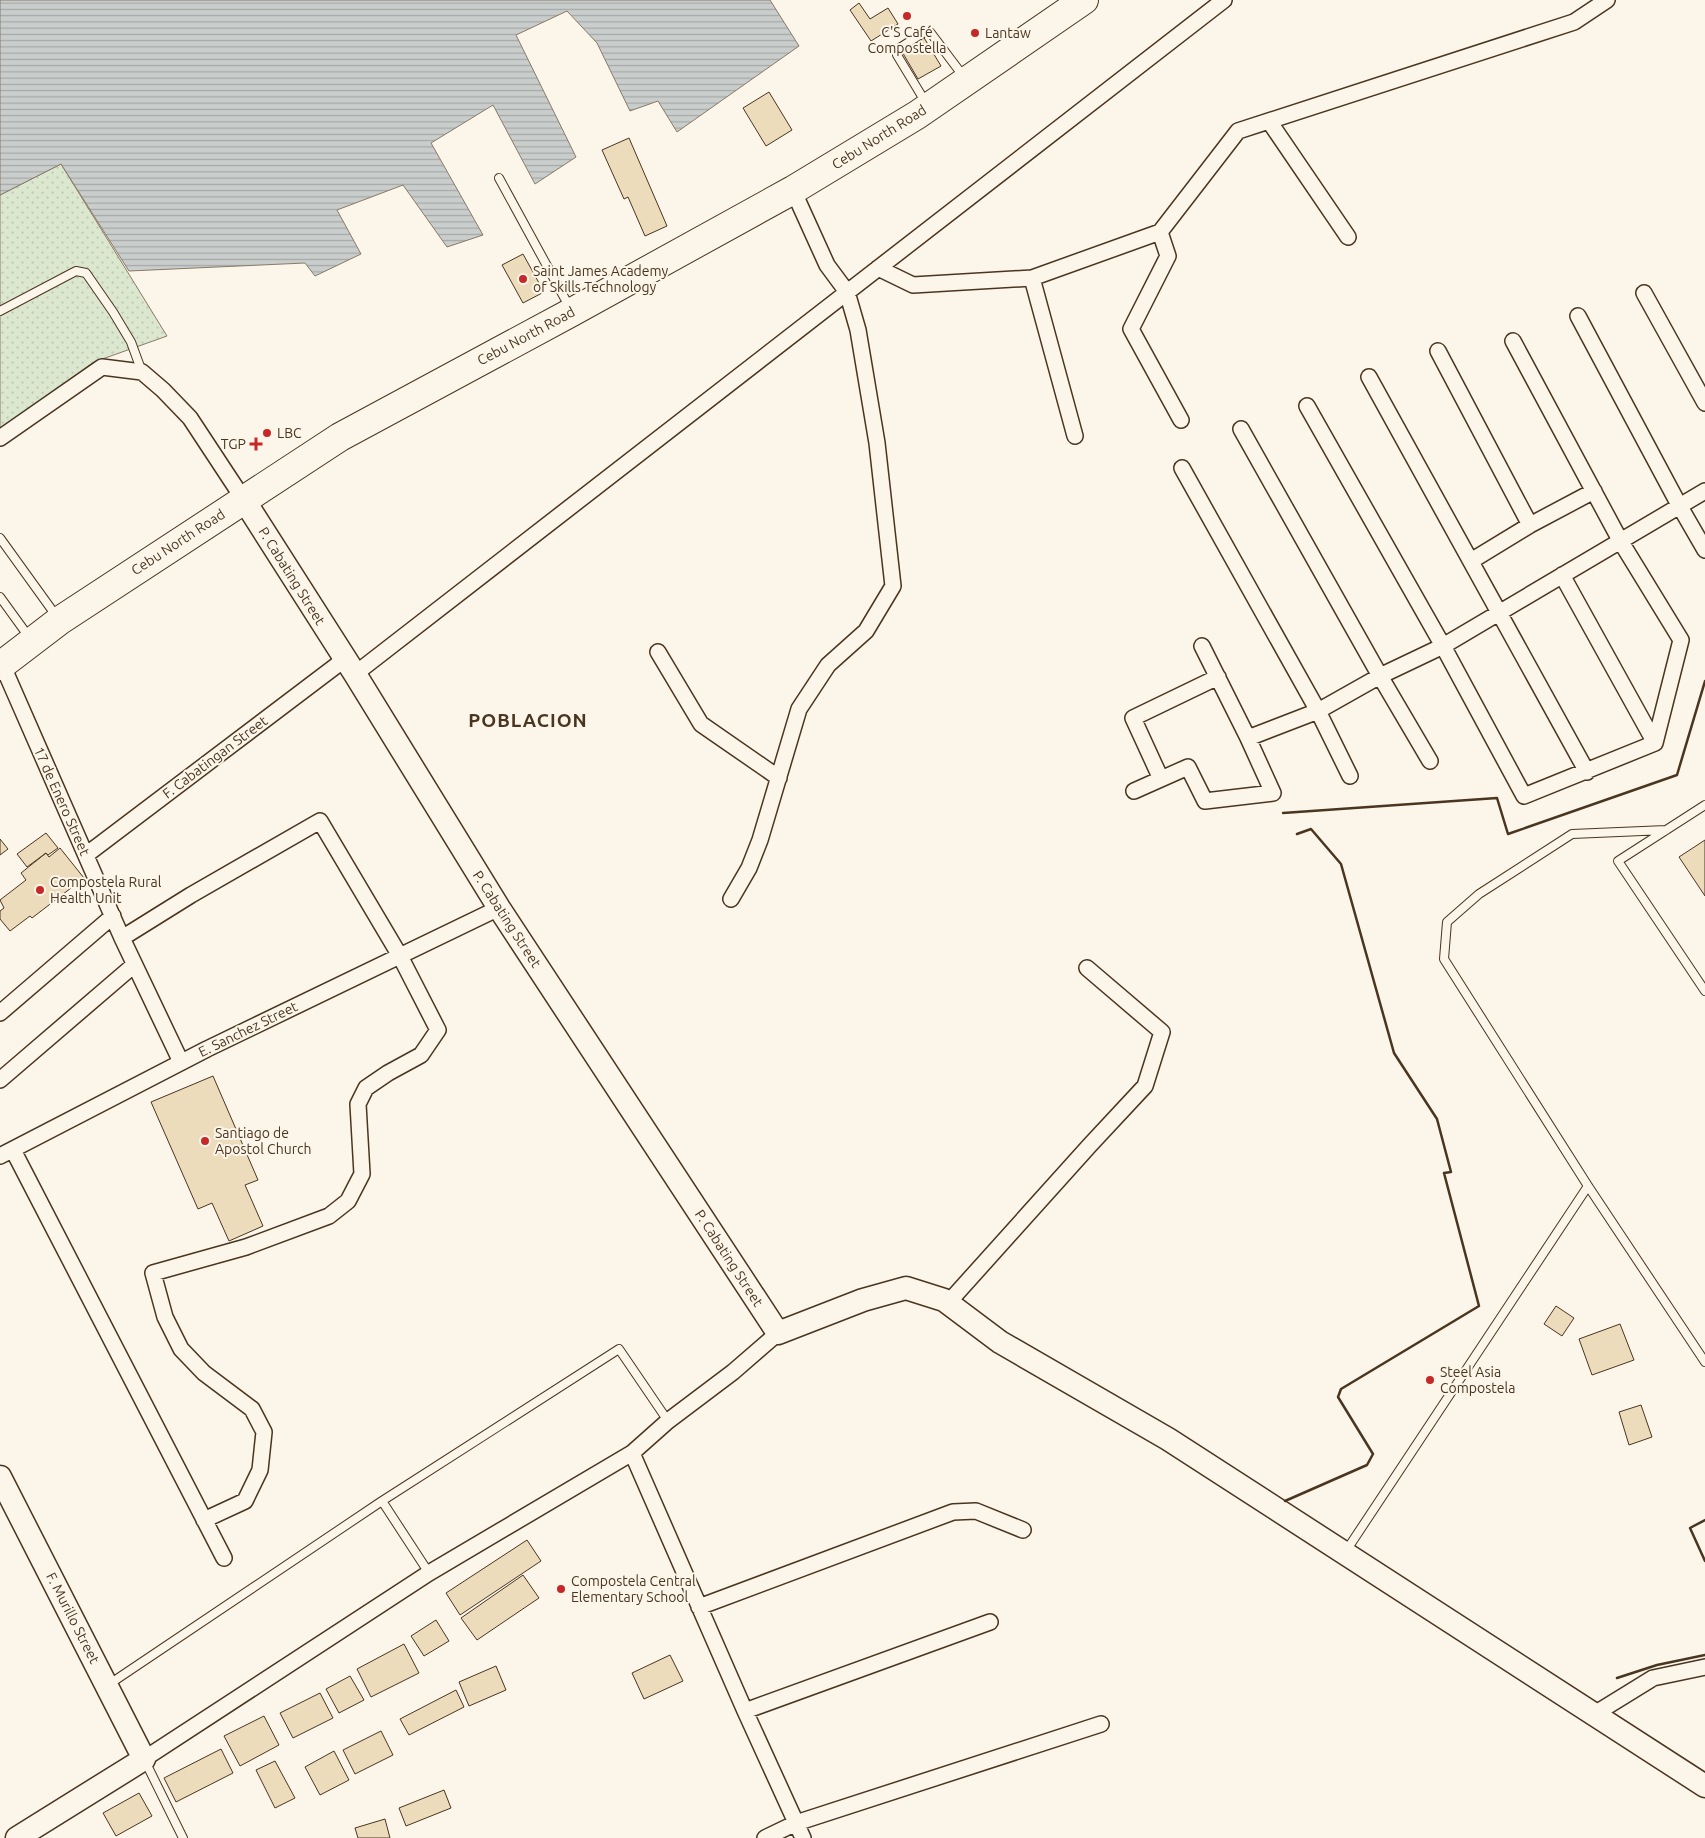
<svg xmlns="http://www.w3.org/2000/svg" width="1705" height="1838" font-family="Ubuntu,sans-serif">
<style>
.grass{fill:url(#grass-dots);stroke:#887966}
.water{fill:url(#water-rules);stroke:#887966}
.building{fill:#ecdcbc;stroke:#4a3520}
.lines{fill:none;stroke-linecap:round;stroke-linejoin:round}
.lane-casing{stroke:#4a3520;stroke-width:10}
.street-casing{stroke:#4a3520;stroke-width:18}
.secondary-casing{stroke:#4a3520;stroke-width:25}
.highway-casing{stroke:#4a3520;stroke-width:30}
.lane{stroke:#fbf6e9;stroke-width:8}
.street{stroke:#fbf6e9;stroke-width:15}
.secondary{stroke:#fbf6e9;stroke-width:22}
.highway{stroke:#fbf6e9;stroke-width:28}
.wall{stroke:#4a3520;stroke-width:2.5}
.poi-dot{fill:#c62828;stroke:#fbf6e9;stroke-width:2}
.labels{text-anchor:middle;stroke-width:4;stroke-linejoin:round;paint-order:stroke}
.poi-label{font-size:14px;fill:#4a3520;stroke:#fbf6e9;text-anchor:start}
.street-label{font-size:14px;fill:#4a3520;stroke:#fbf6e9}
.district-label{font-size:19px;font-weight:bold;letter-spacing:1px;fill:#4a3520;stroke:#fbf6e9}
</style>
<defs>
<pattern id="grass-dots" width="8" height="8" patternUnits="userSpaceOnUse" patternTransform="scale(1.25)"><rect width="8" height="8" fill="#dce7d0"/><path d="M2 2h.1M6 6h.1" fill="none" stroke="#bec7b2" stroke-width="1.8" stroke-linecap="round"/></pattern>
<pattern id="water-rules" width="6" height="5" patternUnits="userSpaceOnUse" patternTransform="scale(1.25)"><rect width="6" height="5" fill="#c9cecd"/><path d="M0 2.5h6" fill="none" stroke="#a5a8a6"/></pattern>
</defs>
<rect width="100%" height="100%" fill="#fbf6e9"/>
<path class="grass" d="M61,164L167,336L94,362L0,429V195Z"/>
<path class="water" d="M0,0H770L799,46L677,132L658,101L630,111L597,43L567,11L516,35L576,157L535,184L493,105L431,143L483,235L447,247L403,185L337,210L361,254L315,276L305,263L129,271L61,164L0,195Z"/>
<path class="building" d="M859,3L870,19L888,8L898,24L871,41L850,10Z
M923,36L941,66L918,79L901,50Z
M769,92L792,130L766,146L743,108Z
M629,138L667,226L645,236L628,197L624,199L602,150Z
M523,254L544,292L523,303L502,265Z
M46,833L58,848L48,855L46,853L27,867L17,854Z
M0,839L8,849L0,855Z
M1705,840V896L1679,857Z
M60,848L84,878L32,918L30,916L10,931L0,919V911L4,908L0,900L26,880L21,873L46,853L49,857Z
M213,1076L258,1180L245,1185L263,1226L229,1241L212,1203L198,1209L151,1102Z
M1556,1306L1574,1318L1562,1336L1544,1324Z
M1620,1324L1634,1360L1592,1375L1579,1339Z
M1641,1405L1652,1437L1629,1445L1619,1412Z
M527,1540L541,1561L460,1615L446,1593Z
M523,1575L539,1598L477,1640L461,1618Z
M436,1620L449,1641L424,1656L411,1636Z
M404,1644L419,1673L371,1697L357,1669Z
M670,1655L683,1681L644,1699L632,1673Z
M496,1666L506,1690L469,1706L459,1682Z
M350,1676L364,1700L339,1713L326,1689Z
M456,1690L464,1707L409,1735L400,1719Z
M320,1693L333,1718L293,1738L280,1713Z
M264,1716L279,1745L240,1766L224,1736Z
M381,1731L393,1755L355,1774L343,1750Z
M221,1749L233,1773L176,1802L164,1778Z
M334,1751L349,1780L320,1795L305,1767Z
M275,1761L295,1798L275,1808L256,1770Z
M444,1790L451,1808L406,1826L399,1808Z
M139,1793L152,1816L116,1836L103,1813Z
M385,1819L390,1838H358L355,1828Z"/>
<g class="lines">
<g class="lane-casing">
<path id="lane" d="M926,103L897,55L898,49L926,31L930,32L964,77
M499,178L570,308
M0,311L76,271L86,273L113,312L131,342L142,372
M0,538L57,617
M0,597L29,637
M1705,805L1618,861L1705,991
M1666,830L1572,834L1479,894L1447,922L1444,959L1588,1186L1705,1362
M382,1501L619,1349L668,1421
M1346,1551L1588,1186
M108,1685L382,1501L429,1573
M145,1761L183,1838"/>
</g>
<g class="street-casing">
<path id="street" d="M1269,121L1348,237
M1160,232L1168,256L1131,329L1181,420
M878,268L913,285L1032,278L1160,232L1238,131L1574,22L1607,0
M1032,278L1075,436
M1644,293L1705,403
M1578,316L1679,505L1705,550
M1438,351L1530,525L1594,491
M1369,377L1587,772
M1307,406L1443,646L1524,796L1655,743L1681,640L1621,542L1513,341
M1241,429L1380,676L1430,761
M0,438L102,367L142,372L163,390L190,418L244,500
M1182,468L1318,711L1350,776
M1471,561L1530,525
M1562,575L1655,743
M658,652L701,724L779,778
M2,664L122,938L181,1062
M355,674L1224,0
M1248,738L1318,711L1380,676L1443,646L1705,491
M1161,779L1133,718L1218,677
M1134,791L1188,767L1205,801L1273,793L1248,738L1202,646
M86,855L345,659
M731,899L749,868L760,840L799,709L828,665L866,631L893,586L877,443L858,330L847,292L827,265L793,190
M122,938L191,895L320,821L400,956L438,1030L421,1055L388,1073L366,1088L358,1104L362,1174L348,1201L329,1216L246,1247L153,1273L165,1317L181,1349L204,1373L252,1409L264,1432L260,1470L245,1501L204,1520
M0,1013L113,916
M0,1080L134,965
M13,1150L224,1558
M0,1156L207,1049L499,908
M948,1303L1090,1145L1145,1086L1162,1032L1087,968
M632,1453L745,1711L803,1838
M699,1607L953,1512L976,1511L1023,1530
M745,1711L990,1622
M1593,1715L1653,1678L1705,1667
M144,1759L429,1573L632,1453L668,1421L733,1372L778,1333
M765,1838L796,1823L1101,1724"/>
</g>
<g class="secondary-casing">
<path id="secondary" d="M244,500L355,674L499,908L778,1333L863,1300L906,1288L944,1300L1000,1342L1168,1439L1705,1786
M0,1477L144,1759L17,1838"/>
</g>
<g class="highway-casing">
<path id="highway" d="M0,666L59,621L340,437L572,312L793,190L917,115L1084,0"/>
</g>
<use href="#lane" class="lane"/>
<use href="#street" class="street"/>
<use href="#secondary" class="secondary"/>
<use href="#highway" class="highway"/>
<path class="wall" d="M1283,813L1497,798L1508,834L1677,775L1705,681
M1285,1501L1367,1465L1373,1454L1338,1397L1341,1389L1479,1306L1444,1173L1451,1172L1437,1119L1394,1053L1341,864L1311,829L1297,834
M1705,1520L1690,1528L1705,1561
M1617,1678L1657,1665L1705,1655"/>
</g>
<g class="poi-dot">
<circle cx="907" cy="16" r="5"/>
<circle cx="975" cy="33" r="5"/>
<circle cx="523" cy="279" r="5"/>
<circle cx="267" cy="433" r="5"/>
<path d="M253.5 436.5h5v5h5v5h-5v5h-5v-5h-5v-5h5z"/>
<circle cx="40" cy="890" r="5"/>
<circle cx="205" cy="1141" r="5"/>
<circle cx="1430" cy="1380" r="5"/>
<circle cx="561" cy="1589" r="5"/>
</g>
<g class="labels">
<g class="poi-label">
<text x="907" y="37" text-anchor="middle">C'S Café<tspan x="907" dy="16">Compostella</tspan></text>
<text x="985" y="38">Lantaw</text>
<text x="533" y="276">Saint James Academy<tspan x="533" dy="16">of Skills Technology</tspan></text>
<text x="277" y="438">LBC</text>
<text x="246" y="449" text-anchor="end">TGP</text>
<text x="50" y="887">Compostela Rural<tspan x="50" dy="16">Health Unit</tspan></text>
<text x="215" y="1138">Santiago de<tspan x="215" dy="16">Apostol Church</tspan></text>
<text x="1440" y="1377">Steel Asia<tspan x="1440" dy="16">Compostela</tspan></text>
<text x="571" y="1586">Compostela Central<tspan x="571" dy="16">Elementary School</tspan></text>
</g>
<g class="street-label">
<text transform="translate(879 137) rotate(-32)" y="5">Cebu North Road</text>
<text transform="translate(526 336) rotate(-28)" y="5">Cebu North Road</text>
<text transform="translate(178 542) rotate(-33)" y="5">Cebu North Road</text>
<text transform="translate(292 576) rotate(58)" y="5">P. Cabating Street</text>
<text transform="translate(215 757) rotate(-37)" y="5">F. Cabatingan Street</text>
<text transform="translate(62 801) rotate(66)" y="5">17 de Enero Street</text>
<text transform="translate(507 919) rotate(57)" y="5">P. Cabating Street</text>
<text transform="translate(248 1029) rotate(-26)" y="5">E. Sanchez Street</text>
<text transform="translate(729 1258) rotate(57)" y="5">P. Cabating Street</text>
<text transform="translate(73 1618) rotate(63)" y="5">F. Murillo Street</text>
</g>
<g class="district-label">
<text x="528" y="727">POBLACION</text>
</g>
</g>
</svg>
